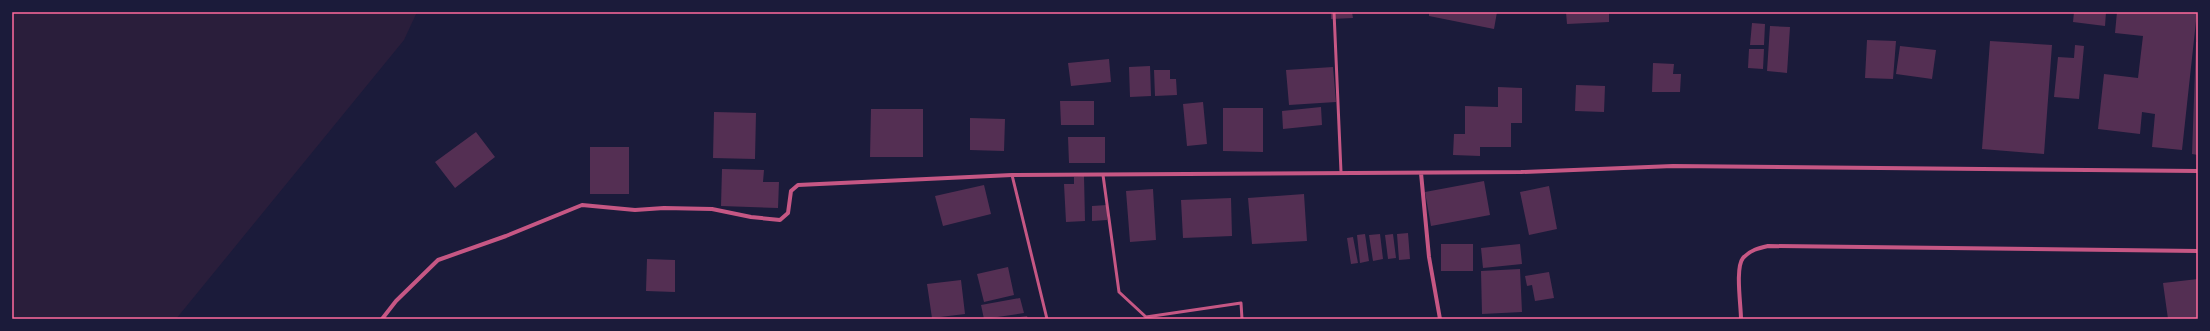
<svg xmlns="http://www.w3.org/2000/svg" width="2210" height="331" font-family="'Playfair Display',serif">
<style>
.green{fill:#2a1e3b}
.building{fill:#542f53}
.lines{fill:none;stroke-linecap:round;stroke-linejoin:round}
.service{stroke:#c65784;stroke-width:3}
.minor{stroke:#c65784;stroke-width:4}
.neatline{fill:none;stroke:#ff6b9d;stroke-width:1.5}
</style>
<rect width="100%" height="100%" fill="#1b1b3a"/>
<path class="green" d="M12,12H417L404,40L176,319H12Z"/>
<path class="building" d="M1331,12H1352L1353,18L1331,19Z
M1429,12H1497L1494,29L1429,16Z
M1566,12H1609V22L1567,24Z
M2074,12H2106L2105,26L2073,22Z
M2117,12H2197L2182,150L2152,147L2155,114L2142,112L2140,134L2098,129L2104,74L2138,78L2143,36L2115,33Z
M1752,23L1765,24L1764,45H1750Z
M1770,26L1790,27L1787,73L1767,71Z
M1867,40L1896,41L1893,79L1865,78Z
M1990,41L2052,45L2044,154L1982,149Z
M2196,42H2198V155L2192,154Z
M2075,45L2084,46L2079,99L2054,97L2058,57L2074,58Z
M1900,46L1936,50L1932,79L1896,74Z
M1749,49H1764L1763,69L1748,68Z
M1109,59L1111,82L1071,86L1068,63Z
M1653,63L1674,64L1673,74H1681L1680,92H1652Z
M1150,66L1151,96L1130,97L1129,67Z
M1333,67L1336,102L1289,105L1286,70Z
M1154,70H1170V79H1176L1177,95L1155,96Z
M1576,85L1605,86L1604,112L1575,111Z
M1498,87L1522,88V123H1511V147H1480V156L1453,155L1454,134H1465V106L1498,107Z
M1060,101H1094V125H1061Z
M1203,102L1207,144L1187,146L1183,104Z
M1321,107L1322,125L1283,129L1282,111Z
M1223,108H1263V152L1223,151Z
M871,109H923V157H870Z
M714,112L756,113L755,159L713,158Z
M970,118L1005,119L1004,151L970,150Z
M476,132L495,157L455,188L435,162Z
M1068,137H1105V163H1069Z
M590,147H629V194H590Z
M722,169L764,170L763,182H779L778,208L721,206Z
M1084,176L1085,221L1066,222L1064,184H1074V177Z
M1484,181L1490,215L1431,226L1425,192Z
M984,185L991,214L943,226L935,196Z
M1549,186L1557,229L1529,235L1520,192Z
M1153,189L1156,240L1130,242L1126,191Z
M1304,194L1307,241L1252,244L1248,198Z
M1231,198L1232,236L1183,238L1181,200Z
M1107,205V220L1092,221V206Z
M1408,233L1410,259L1399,260L1397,234Z
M1365,234L1369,261L1360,263L1357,235Z
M1380,234L1383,259L1373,261L1369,235Z
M1393,234L1396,258L1388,259L1385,235Z
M1353,237L1358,263L1351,264L1347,238Z
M1441,244H1473V271H1441Z
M1520,244L1522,264L1483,268L1481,248Z
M647,259L675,260V292L646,291Z
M1008,267L1014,295L984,302L977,274Z
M1520,269L1522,312L1482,314L1481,271Z
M1549,272L1554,298L1535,301L1532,285L1527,286L1525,276Z
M2198,279V319H2168L2163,283Z
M961,280L965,314L932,318L927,284Z
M1020,298L1024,313L984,319L981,305Z
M1027,316L1028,319H1012V318Z"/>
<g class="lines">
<path class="service" d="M1334,12L1341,172
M1012,175L1047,319
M1103,175L1119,292L1146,317L1241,303L1242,319"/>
<path class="minor" d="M1421,173L1429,257L1440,319
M382,319L396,301L438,260L506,236L582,205L635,210L664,208L712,209L751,217L780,220L788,213L791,191L798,185L1012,175L1521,172L1673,166L2198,171
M1741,319C1741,305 1735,268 1743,258C1750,250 1759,248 1768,246L2198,251"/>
</g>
<rect width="2210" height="331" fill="none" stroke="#1b1b3a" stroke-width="26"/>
<rect x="13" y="13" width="2184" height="305" class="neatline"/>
</svg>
